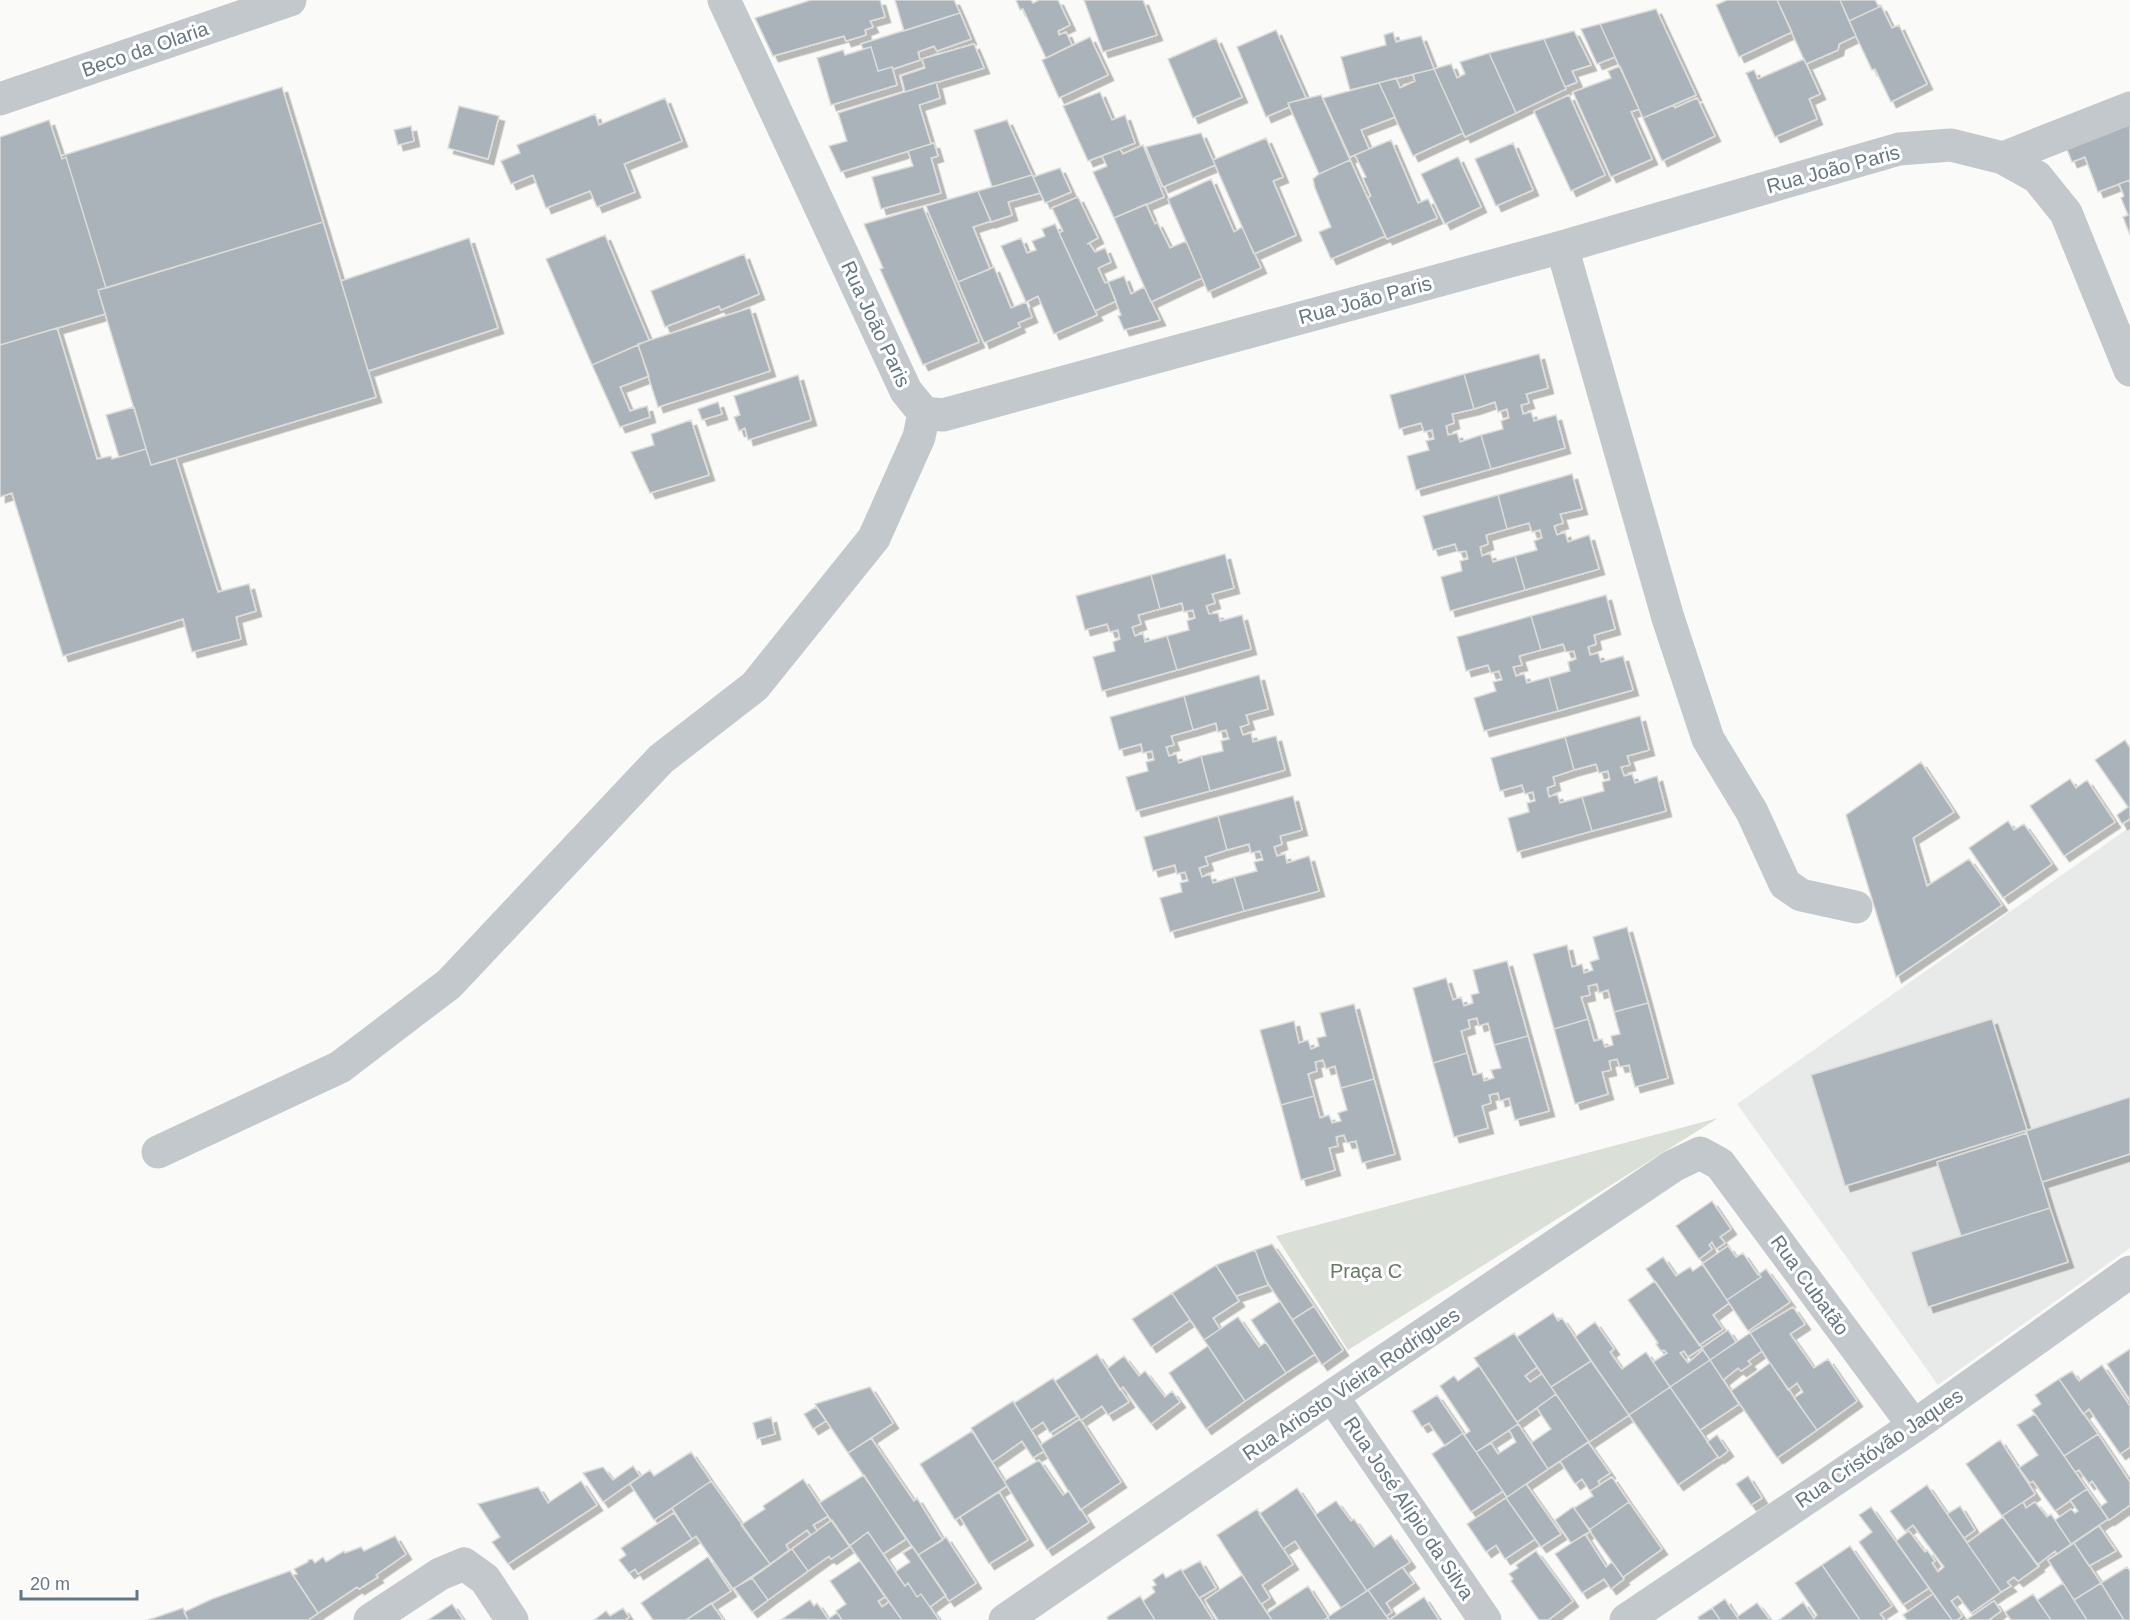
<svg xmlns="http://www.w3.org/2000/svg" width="2130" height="1620" font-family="Helvetica,sans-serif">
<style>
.built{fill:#e8e9e9}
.green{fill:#dadfd7}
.building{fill:#aab3b9;stroke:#dcdcda;stroke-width:1.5;filter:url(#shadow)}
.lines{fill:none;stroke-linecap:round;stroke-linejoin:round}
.minor{stroke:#c3c8cc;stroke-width:33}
.labels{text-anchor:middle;stroke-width:6;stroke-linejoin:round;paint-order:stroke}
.street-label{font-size:20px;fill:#657683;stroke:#fff}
.park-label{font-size:20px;fill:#687a64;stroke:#fff}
</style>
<defs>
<filter id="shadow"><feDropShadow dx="5.5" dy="5.5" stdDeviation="0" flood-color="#0004"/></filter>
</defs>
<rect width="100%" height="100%" fill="#fafaf8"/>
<path class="built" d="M2130,827V1248L1938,1385L1737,1104Z"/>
<path class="green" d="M1718,1118L1348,1350L1276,1236Z"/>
<path class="building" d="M811,0H880L885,17L870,21L873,27L865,30L866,35L846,41L844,36L773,56L755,18Z
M895,0H954L960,13L904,31Z
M1016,0H1031L1033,3L1039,0H1058L1070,25L1058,31L1059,35L1066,32L1072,45L1046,58L1023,9L1020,10Z
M1084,0H1143L1157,35L1103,52Z
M1727,0H1777L1792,32L1739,57L1716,5Z
M1777,0H1840L1856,36L1839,44L1838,50L1806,64Z
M1840,0H1875L1879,7L1849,21Z
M1881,6L1892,28L1899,25L1927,84L1891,102L1875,69L1872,70L1849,21Z
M1656,9L1696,95L1643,118L1600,24Z
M960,13L971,39L937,51L934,46L918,52L920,60L893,69L892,67L878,71L871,47L863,49L861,44Z
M1600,24L1615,57L1597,64L1581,29Z
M1276,30L1306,98L1288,103L1289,107L1266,117L1237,47Z
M1574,31L1591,65L1572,71L1577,82L1565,87L1544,39Z
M1393,32L1396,42L1421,36L1434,69L1350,90L1341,57L1386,45L1384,35Z
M1090,37L1108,75L1059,98L1042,60Z
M1216,38L1242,97L1193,118L1168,59Z
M1544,39L1566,89L1516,113L1489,53Z
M974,44L984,68L905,92L901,76L925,68L922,59Z
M871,47L878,71L892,67L897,85L831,105L817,58L843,50L845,55Z
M1489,53L1516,113L1465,137L1434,69L1451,64L1457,78L1465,74L1460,62Z
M1804,59L1820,94L1809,99L1817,119L1775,137L1746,73L1754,70L1758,79Z
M1620,66L1639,109L1631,112L1652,159L1611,177L1573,92L1611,78L1608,71Z
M1434,69L1463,133L1413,156L1379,83L1396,78L1400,88L1415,81L1413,74Z
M936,82L940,98L919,105L931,144L841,172L829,146L847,141L838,113Z
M1379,83L1395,117L1361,130L1369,149L1350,157L1323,98Z
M282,87L323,222L106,288L66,157L62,159L61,156Z
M1100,92L1112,120L1125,115L1135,143L1088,161L1063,106Z
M1321,95L1350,160L1319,174L1288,103Z
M1569,95L1605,175L1571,191L1534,111Z
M665,98L682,141L624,164L635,192L597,207L590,191L546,208L533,175L511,184L501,161L520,153L517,145L595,114L599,125Z
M1697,98L1715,136L1662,161L1643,118L1674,105L1675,108Z
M459,106L499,116L488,159L448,148Z
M2130,117V180L2098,192L2085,157L2072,162L2064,142Z
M49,120L62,159L66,157L106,288L98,290L105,314L0,345V137Z
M1007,120L1032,175L992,187L974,130Z
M411,126L414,141L398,145L394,130Z
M1201,133L1215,165L1163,187L1146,147Z
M1266,138L1283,177L1273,181L1296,235L1254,254L1213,160Z
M1391,140L1418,203L1428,199L1437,218L1387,239L1368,198L1371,196L1363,178L1366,177L1355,155Z
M934,143L938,156L931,158L941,193L881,209L872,177L913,166L908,151Z
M1513,143L1533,190L1496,206L1475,159Z
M1143,145L1164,197L1114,218L1093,172L1107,166L1102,156L1120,149L1123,154Z
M1458,157L1481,207L1445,224L1421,174Z
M1350,160L1385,236L1331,259L1319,232L1331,227L1315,188L1313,179L1319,174Z
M1060,168L1071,192L1045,203L1033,177Z
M1032,175L1040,193L1008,202L1012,215L991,222L978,191Z
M1211,179L1234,232L1242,227L1261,268L1208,292L1168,199Z
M2130,180V235L2123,217L2128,215L2121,198L2124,196L2119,184Z
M978,191L991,221L973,227L990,269L958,282L926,206Z
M1078,197L1098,238L1087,244L1089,243L1095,252L1105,248L1111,262L1098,268L1105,283L1108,282L1116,301L1095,311L1059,233L1063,231L1052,208Z
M1146,204L1155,224L1157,222L1170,248L1186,241L1202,278L1151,302L1114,218Z
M923,207L979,342L923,365L880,269L883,268L864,224Z
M323,222L376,397L151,465L98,290Z
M1055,224L1097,315L1054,334L1038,296L1026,302L1001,246L1021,238L1027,253L1036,250L1032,241L1045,236L1042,229Z
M605,235L649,340L592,365L546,259Z
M469,238L498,328L368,371L341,281Z
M744,254L759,294L721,310L719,306L665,327L651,291Z
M994,267L1011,308L1026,302L1032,317L1018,323L1020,327L984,343L958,282Z
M1124,276L1131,294L1144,287L1160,320L1124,330L1118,316L1121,315L1108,282Z
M750,308L770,371L658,407L638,344Z
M57,328L97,459L111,456L112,459L146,449L151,465L176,458L218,592L249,584L256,611L236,617L241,639L192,652L183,619L63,656L12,493L0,497V345Z
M638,345L649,376L620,387L630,411L647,406L650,417L620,427L592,365Z
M1539,354L1548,388L1526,394L1529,403L1521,405L1523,414L1531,412L1534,421L1556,415L1565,448L1491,469L1481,435L1503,429L1501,421L1509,418L1507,409L1498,412L1495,402L1474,409L1464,374Z
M1464,374L1474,409L1452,414L1454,423L1446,426L1448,435L1457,433L1460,442L1481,435L1491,469L1416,490L1407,456L1429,450L1426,441L1434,439L1432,430L1424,432L1421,423L1399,429L1390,395Z
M798,375L811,420L748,440L745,428L739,431L734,417L740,415L734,396Z
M718,402L722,414L702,420L698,409Z
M134,407L146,449L119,457L106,415Z
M691,420L709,475L650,493L631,452L654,445L651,434Z
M1572,474L1582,509L1560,514L1563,523L1554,526L1557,535L1565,532L1568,542L1589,535L1599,569L1525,590L1515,556L1537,550L1534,541L1542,538L1540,530L1532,532L1529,523L1507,529L1498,495Z
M1498,495L1507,529L1486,535L1488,544L1480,547L1482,556L1490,553L1493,562L1515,556L1525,590L1450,611L1441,577L1462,571L1460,561L1468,559L1466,551L1458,552L1455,544L1433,550L1423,516Z
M1225,554L1234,588L1212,594L1215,603L1206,606L1209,614L1218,613L1220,621L1242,615L1251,649L1177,670L1167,636L1189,630L1187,621L1195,618L1193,610L1184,612L1182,603L1160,609L1151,575Z
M1151,575L1160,609L1138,615L1141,624L1132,627L1135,636L1143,633L1145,642L1167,636L1177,670L1102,691L1093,657L1115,651L1113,642L1120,639L1118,630L1110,632L1107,624L1085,630L1076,596Z
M1606,595L1615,629L1594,635L1596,644L1588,647L1590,655L1598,653L1601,662L1623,656L1633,690L1558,711L1549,677L1570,671L1568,662L1576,659L1574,651L1566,652L1563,644L1541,650L1531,616Z
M1531,616L1541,650L1519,656L1522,665L1513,667L1516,676L1524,674L1527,683L1549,677L1558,711L1484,731L1474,698L1496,691L1493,682L1502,680L1499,671L1491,673L1488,665L1466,671L1457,637Z
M1259,675L1268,709L1246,715L1249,724L1240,727L1243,735L1251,733L1253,742L1276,736L1285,770L1210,791L1201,756L1223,751L1221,741L1229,739L1226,730L1218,732L1216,723L1193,730L1184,696Z
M1184,696L1193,730L1171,736L1174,745L1166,747L1169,756L1176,754L1179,763L1201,756L1210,791L1136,811L1126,777L1148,771L1146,762L1154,760L1152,751L1143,753L1141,744L1119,750L1110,717Z
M1640,716L1649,750L1627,756L1630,765L1621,767L1624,776L1632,774L1635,783L1657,776L1666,811L1592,831L1582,797L1604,791L1602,782L1610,780L1608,771L1599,773L1596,764L1574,770L1565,737Z
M1565,737L1574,770L1553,777L1555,785L1547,788L1549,797L1557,794L1560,803L1582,797L1592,831L1517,852L1508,818L1529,812L1527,803L1535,801L1533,792L1525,794L1522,785L1500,791L1491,758Z
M2125,740L2130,748V819L2122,824L2117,815L2128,807L2095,760Z
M1921,762L1954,812L1913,838L1927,886L1969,859L2002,905L1896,977L1846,815Z
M2070,779L2076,788L2087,780L2115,822L2064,856L2030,806Z
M1293,796L1302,830L1280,836L1282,844L1274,847L1277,856L1285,854L1287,863L1309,856L1319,891L1244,911L1234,877L1257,871L1254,862L1263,860L1260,851L1251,853L1249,844L1227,850L1218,816Z
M1218,816L1227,850L1205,857L1208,865L1199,868L1202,877L1210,874L1213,883L1234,877L1244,911L1170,932L1160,898L1182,892L1180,883L1188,881L1185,872L1177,874L1175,865L1153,871L1144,837Z
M2008,821L2014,830L2024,824L2052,864L2003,898L1969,848Z
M1627,927L1648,1003L1614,1012L1608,990L1599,993L1597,984L1588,986L1590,995L1581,997L1588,1019L1554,1029L1533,954L1567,945L1572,967L1582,964L1584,973L1593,970L1590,962L1599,959L1593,937Z
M1507,961L1528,1036L1494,1045L1488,1023L1479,1026L1477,1018L1468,1020L1470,1028L1461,1031L1467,1053L1433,1063L1413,988L1446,978L1453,1000L1461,997L1464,1006L1473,1003L1471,995L1479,993L1473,970Z
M1648,1003L1668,1078L1635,1087L1629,1065L1620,1067L1617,1059L1609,1061L1611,1070L1602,1072L1608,1094L1575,1104L1554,1029L1588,1019L1594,1041L1602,1039L1605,1047L1613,1045L1611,1036L1620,1034L1614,1012Z
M1354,1004L1374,1079L1341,1088L1335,1066L1326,1069L1323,1060L1315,1062L1317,1071L1308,1074L1314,1096L1281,1105L1260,1030L1294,1021L1299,1043L1308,1040L1311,1049L1319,1046L1317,1038L1326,1036L1320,1013Z
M1992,1019L2027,1130L1845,1186L1811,1075Z
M1528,1036L1549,1111L1515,1120L1509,1098L1500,1101L1498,1093L1489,1095L1491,1103L1482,1106L1488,1128L1454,1137L1433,1063L1467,1053L1473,1075L1482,1073L1484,1081L1494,1078L1491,1070L1501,1068L1494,1045Z
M1374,1079L1395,1154L1362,1163L1356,1141L1347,1143L1344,1135L1336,1137L1338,1146L1329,1148L1335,1170L1301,1180L1281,1105L1314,1096L1320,1118L1329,1115L1332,1123L1341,1121L1338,1113L1347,1110L1341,1088Z
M2130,1097V1154L2042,1182L2026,1131Z
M2027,1133L2050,1208L1961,1236L1937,1162Z
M1712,1201L1731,1229L1720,1237L1725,1243L1716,1249L1712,1242L1709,1245L1712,1249L1699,1259L1676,1226Z
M2050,1208L2068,1262L1928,1307L1911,1252Z
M1272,1244L1314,1306L1292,1320L1266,1280L1255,1250Z
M1728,1246L1736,1257L1743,1253L1758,1275L1759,1274L1761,1277L1727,1300L1702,1264Z
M1255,1250L1268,1285L1236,1296L1216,1265Z
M1663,1257L1676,1276L1690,1267L1693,1271L1703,1264L1729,1303L1713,1315L1723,1329L1699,1345L1646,1269Z
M1216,1265L1239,1301L1213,1318L1220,1329L1204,1340L1172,1293Z
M1766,1269L1790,1302L1748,1331L1727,1300L1761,1277L1759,1274Z
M1655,1281L1702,1348L1688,1357L1684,1351L1680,1353L1688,1363L1703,1350L1710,1360L1670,1387L1653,1362L1667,1353L1664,1350L1661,1351L1656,1344L1658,1343L1628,1300Z
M1172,1293L1190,1320L1151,1347L1132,1319Z
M1280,1301L1315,1354L1286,1373L1251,1320Z
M1314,1306L1343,1350L1322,1365L1292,1320Z
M1793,1307L1805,1324L1790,1334L1814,1368L1828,1359L1857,1401L1817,1430L1794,1398L1803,1392L1797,1383L1788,1390L1750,1333Z
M1553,1313L1558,1321L1562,1318L1591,1361L1551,1387L1517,1337Z
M1238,1317L1259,1347L1266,1342L1286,1373L1245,1401L1204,1340Z
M1595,1322L1614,1349L1610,1352L1622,1369L1646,1352L1670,1387L1629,1415L1575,1337Z
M1728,1330L1736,1342L1710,1360L1702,1348Z
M1514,1333L1537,1367L1525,1376L1530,1382L1542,1374L1556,1394L1517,1422L1474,1358Z
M1750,1333L1762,1351L1748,1361L1751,1364L1741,1371L1738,1368L1723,1380L1710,1360Z
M1208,1346L1245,1401L1206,1429L1169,1373Z
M2130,1349V1400L2107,1364Z
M1097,1354L1129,1402L1108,1415L1102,1406L1081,1420L1055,1381Z
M1124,1356L1139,1376L1145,1371L1165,1397L1172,1391L1180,1402L1151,1424L1123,1387L1120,1390L1107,1369Z
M1710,1360L1739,1404L1700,1430L1670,1387Z
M1591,1361L1629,1415L1589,1442L1551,1387Z
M1770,1363L1817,1430L1777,1458L1731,1391Z
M2102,1365L2130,1406V1447L2120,1454L2089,1409L2083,1414L2059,1379L2072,1371L2079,1381Z
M1479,1366L1518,1424L1476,1452L1464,1435L1470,1431L1440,1386L1454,1376L1458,1381Z
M1053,1378L1077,1416L1050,1433L1043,1422L1031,1430L1014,1403Z
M2059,1379L2098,1434L2064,1456L2032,1410L2041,1404L2035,1395Z
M870,1387L893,1423L848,1453L815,1404Z
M1670,1387L1718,1457L1678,1485L1629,1415Z
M1556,1394L1589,1442L1548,1469L1531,1443L1551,1429L1537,1408Z
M1437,1395L1463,1433L1445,1446L1429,1423L1422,1427L1412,1411Z
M1013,1401L1044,1451L1033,1458L1022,1441L992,1462L971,1428Z
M816,1407L826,1421L813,1429L804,1414Z
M2035,1414L2087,1489L2055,1511L2033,1481L2030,1483L2019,1468L2038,1455L2017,1425Z
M771,1417L775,1434L757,1439L753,1423Z
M1080,1419L1121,1482L1080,1510L1040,1445Z
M1518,1424L1548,1469L1507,1497L1476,1452L1491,1443L1498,1454L1516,1442L1509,1430Z
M972,1431L1007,1486L955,1520L920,1464Z
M1463,1433L1503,1491L1471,1512L1432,1454Z
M2098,1434L2130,1482V1505L2109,1520L2100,1507L2107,1502L2092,1481L2089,1484L2079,1470L2075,1472L2064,1456Z
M1717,1435L1728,1451L1719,1458L1707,1442Z
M871,1438L914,1501L917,1498L943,1540L918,1555L848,1453Z
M2000,1440L2035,1494L2002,1516L1966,1464Z
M1588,1442L1610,1473L1598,1481L1600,1485L1590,1491L1582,1479L1575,1484L1560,1461Z
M691,1452L711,1481L654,1520L630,1484L650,1470L654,1476Z
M1039,1460L1063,1495L1069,1491L1089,1522L1047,1550L1004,1481Z
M633,1466L640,1476L603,1502L583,1473L603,1467L613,1480Z
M864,1475L906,1539L883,1554L868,1532L849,1546L819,1503Z
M1748,1476L1762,1498L1751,1505L1736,1484Z
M1612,1477L1629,1502L1589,1530L1574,1508L1593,1496L1590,1491Z
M803,1479L828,1516L813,1525L817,1531L811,1535L807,1530L786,1545L789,1550L770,1564L741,1525L765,1509L763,1506Z
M581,1481L597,1505L508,1564L492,1542L500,1537L478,1504L538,1487L548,1503Z
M711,1481L770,1564L733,1589L696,1536L692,1539L672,1508Z
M1526,1484L1561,1534L1541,1547L1506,1498Z
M1927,1485L2001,1592L1971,1613L1958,1596L1951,1601L1962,1616L1957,1620H1952L1896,1541L1909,1531L1925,1552L1927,1550L1935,1561L1932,1563L1938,1572L1944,1567L1913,1525L1905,1531L1890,1511Z
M1297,1488L1367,1591L1341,1608L1295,1541L1283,1549L1259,1514Z
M2087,1489L2108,1519L2071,1544L2055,1520L2071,1509L2075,1513L2078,1511L2070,1500Z
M999,1492L1028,1540L989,1564L960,1517Z
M1506,1498L1535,1539L1505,1559L1496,1545L1486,1552L1467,1524Z
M1336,1501L1351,1521L1354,1519L1374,1547L1391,1535L1410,1562L1367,1591L1315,1515Z
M1629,1502L1662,1549L1623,1577L1589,1530Z
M2023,1502L2026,1508L2035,1502L2047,1517L2051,1514L2071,1544L2057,1554L2055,1551L2037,1565L2002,1516Z
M1960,1506L1975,1530L1964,1538L1947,1514Z
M1573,1507L1591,1531L1571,1543L1555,1520Z
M1871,1507L1929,1588L1903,1605L1859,1542L1872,1532L1859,1515Z
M1257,1509L1293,1564L1262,1585L1270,1598L1261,1604L1217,1535Z
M674,1513L692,1539L638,1574L635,1569L629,1573L619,1560L626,1555L621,1548Z
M2003,1517L2039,1566L2018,1581L2014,1577L2007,1582L2011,1586L2001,1592L1967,1543Z
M832,1520L850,1546L831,1559L829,1556L808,1571L792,1549Z
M2099,1526L2116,1551L2089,1566L2074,1543Z
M868,1532L905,1586L908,1583L917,1597L921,1594L939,1620H902L850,1546Z
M1585,1534L1606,1567L1612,1562L1624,1579L1611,1589L1604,1579L1582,1593L1555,1554Z
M395,1536L406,1554L376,1575L378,1577L359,1589L357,1587L318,1613L293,1575L297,1574L294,1569L308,1562V1560L312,1559L315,1563L323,1557L326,1562L344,1551L345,1553L361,1547L364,1551Z
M946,1537L976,1583L949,1601L918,1555Z
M2074,1543L2101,1583L2074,1600L2048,1560Z
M1850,1546L1892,1606L1880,1614L1885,1620H1860L1822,1565Z
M913,1547L946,1595L930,1607L921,1594L917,1597L908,1583L905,1586L895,1572L910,1562L903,1553Z
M792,1549L808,1571L768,1600L752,1578Z
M1536,1551L1573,1601L1548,1620H1539L1511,1581L1513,1579L1509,1574L1518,1568L1516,1565Z
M708,1557L731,1591L686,1620H653L641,1603Z
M860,1561L885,1597L878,1601L882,1607L889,1602L902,1620H842L836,1611L846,1604L830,1581Z
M1200,1561L1216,1588L1199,1598L1182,1571Z
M1822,1565L1860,1620H1815L1814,1618L1817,1615L1795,1583Z
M1402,1567L1414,1583L1386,1603L1392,1612L1386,1616L1368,1590Z
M2127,1567L2130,1571V1620H2124L2101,1583Z
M1181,1569L1182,1571L1213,1620H1155L1143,1601L1155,1592L1152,1587L1156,1585L1153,1580L1163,1573L1166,1578Z
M290,1571L318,1613L308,1620H188L184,1612L212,1599Z
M1242,1575L1261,1604L1272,1620H1218L1205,1600Z
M752,1578L768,1600L752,1612L734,1588Z
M2063,1583L2074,1600L2087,1620H2051L2037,1600Z
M2101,1583L2124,1620H2087L2074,1600Z
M1308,1586L1328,1617L1324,1620H1272L1267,1613Z
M1368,1590L1389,1620H1329L1328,1617Z
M1933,1594L1952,1620H1907L1903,1615Z
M2033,1594L2051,1620H2011L2005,1612Z
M1140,1596L1155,1620H1108L1107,1617Z
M1424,1597L1439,1620H1389Z
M1725,1599L1728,1604L1739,1620H1720L1712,1608Z
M810,1600L814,1606L817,1603L828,1619L837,1613L842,1620L782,1619Z
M1994,1601L2001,1611L1990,1619L1991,1620H1966Z
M1803,1602L1815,1620H1779Z
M711,1603L723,1620H686Z
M1757,1603L1770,1620H1739L1737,1617Z
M452,1604L463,1620H428Z
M183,1608L188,1620H148Z
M623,1608L629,1617L625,1620H594L606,1611L610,1616Z
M1712,1608L1720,1620H1699L1698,1617Z"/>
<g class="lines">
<path class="minor" d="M724,0L906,391L924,413L943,415L1562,247L1899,149L1951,145L2003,158L2037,177L2066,213L2130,370
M0,99L290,0
M2003,158L2130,108
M1562,247L1668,618L1708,739L1752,812L1785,884L1801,895L1856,907
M158,1152L340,1067L449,984L661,759L755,686L874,538L919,437L924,413
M1332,1396L1485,1620
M370,1620L440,1574L464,1564L485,1579L512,1620
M1005,1620L1332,1396L1673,1166L1700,1153L1720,1164L1914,1426
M1626,1620L1914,1426L2130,1272"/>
</g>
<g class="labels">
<g class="street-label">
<text transform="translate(145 49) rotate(-19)" y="7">Beco da Olaria</text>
<text transform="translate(1833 169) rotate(-15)" y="7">Rua João Paris</text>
<text transform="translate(1365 300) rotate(-15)" y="7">Rua João Paris</text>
<text transform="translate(876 324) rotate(65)" y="7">Rua João Paris</text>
<text transform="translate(1810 1285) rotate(54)" y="7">Rua Cubatão</text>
<text transform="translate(1351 1384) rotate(-34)" y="7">Rua Ariosto Vieira Rodrigues</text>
<text transform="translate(1879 1448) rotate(-34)" y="7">Rua Cristóvão Jaques</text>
<text transform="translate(1409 1508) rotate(56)" y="7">Rua José Alípio da Silva</text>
</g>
<g class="park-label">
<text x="1366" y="1278">Praça C</text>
</g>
</g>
<path d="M21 1590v9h116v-9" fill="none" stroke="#657683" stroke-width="3"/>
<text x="30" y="1590" font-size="18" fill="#657683" stroke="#ffffff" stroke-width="4.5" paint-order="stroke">20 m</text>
</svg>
